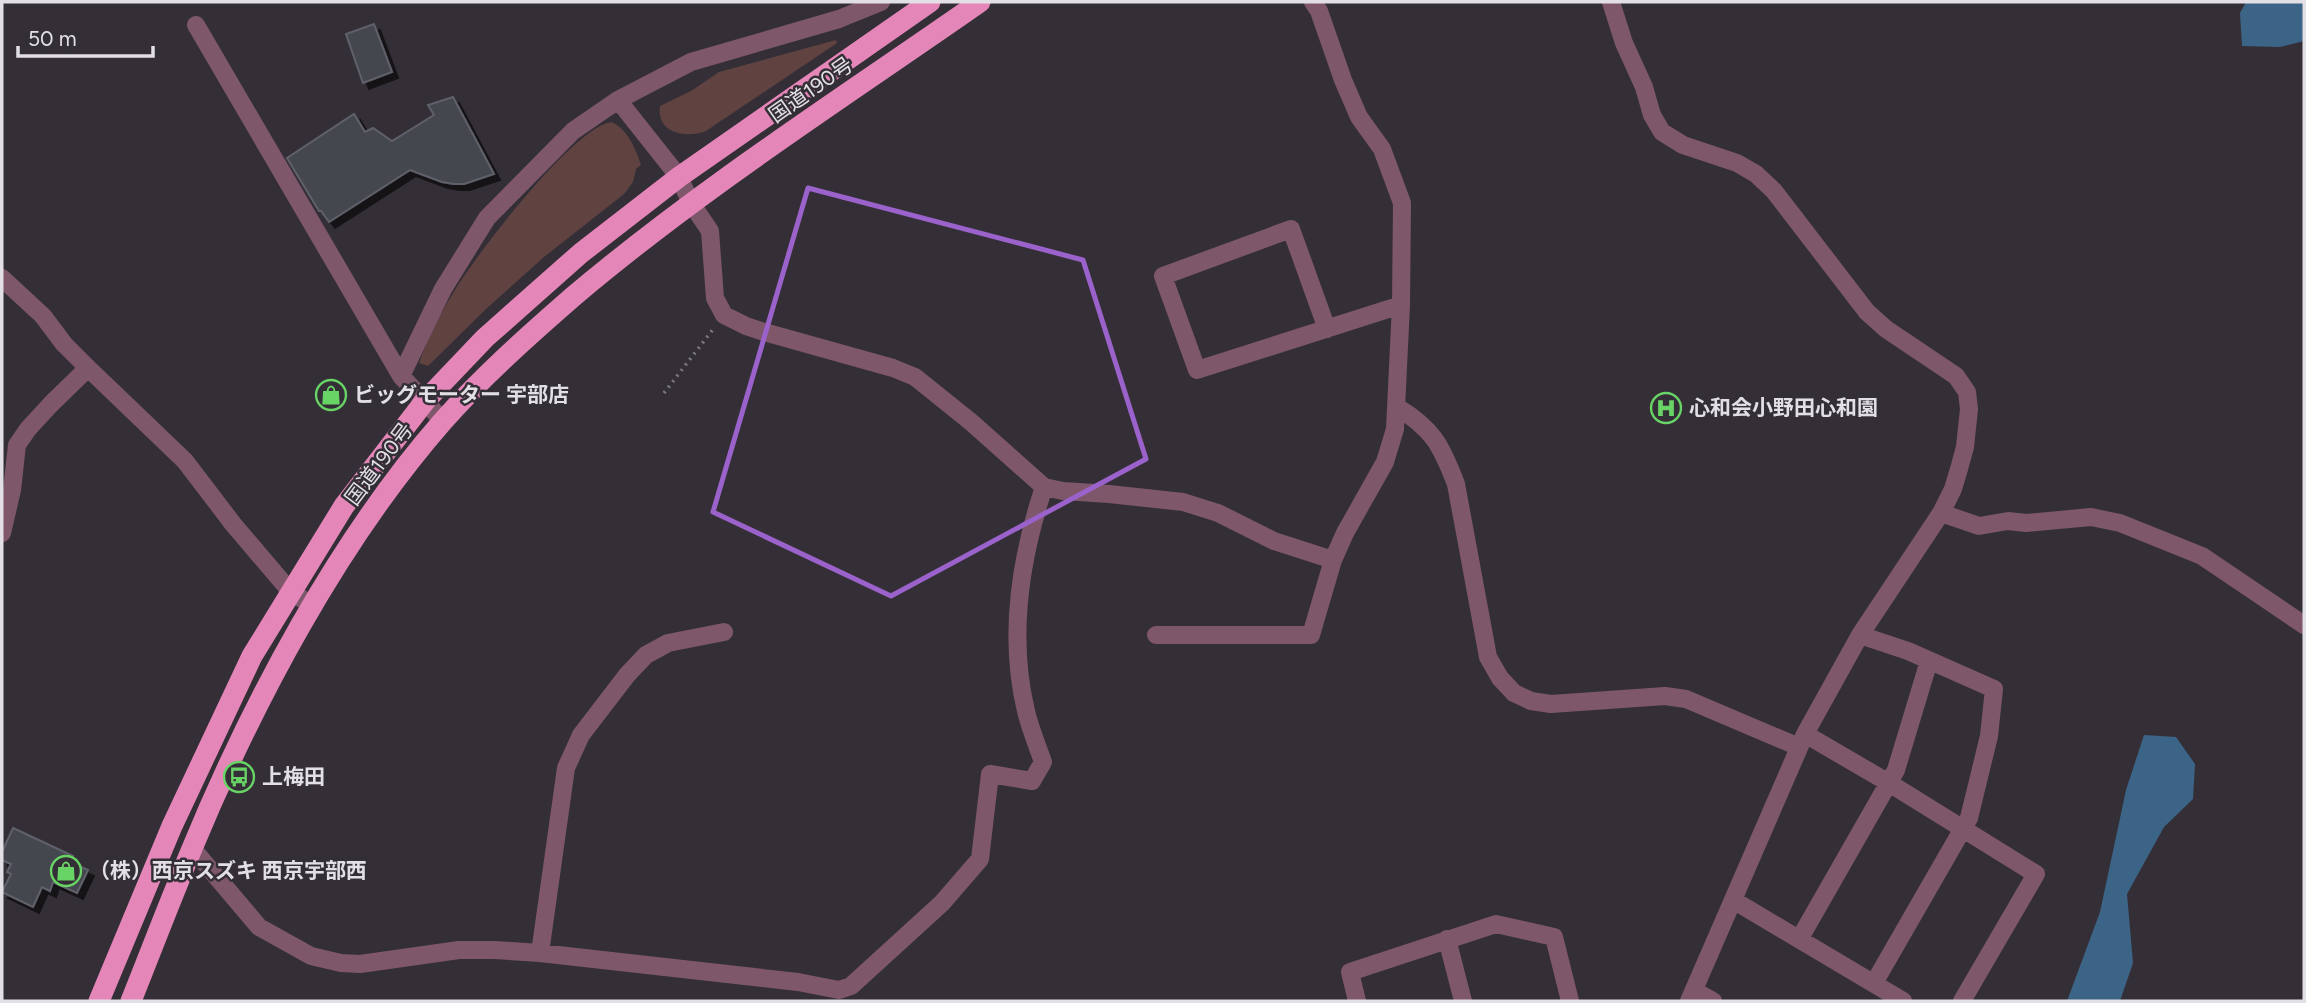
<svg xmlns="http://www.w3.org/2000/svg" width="2306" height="1003" font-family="Figtree,'Noto Sans JP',sans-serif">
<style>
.green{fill:#604241}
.water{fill:#3c6486}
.building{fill:#454650;stroke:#5f616b;stroke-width:2;filter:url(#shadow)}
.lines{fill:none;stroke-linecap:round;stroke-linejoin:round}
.path{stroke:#7c787f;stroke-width:3.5;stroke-dasharray:2 5;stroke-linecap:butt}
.minor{stroke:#7e576b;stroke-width:18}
.highway{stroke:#e586b9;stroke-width:21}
.marked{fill:none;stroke:#9a62ca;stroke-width:5;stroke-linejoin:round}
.labels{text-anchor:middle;stroke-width:5;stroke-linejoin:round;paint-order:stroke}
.street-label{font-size:21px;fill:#e3e0e5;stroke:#342f37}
.poi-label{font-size:21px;font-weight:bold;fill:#e3e0e5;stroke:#342f37;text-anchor:start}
</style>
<defs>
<filter id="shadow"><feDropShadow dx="6" dy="6" stdDeviation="0" flood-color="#0009"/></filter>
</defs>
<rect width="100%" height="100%" fill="#342f37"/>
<path class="green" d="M836,40L837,43L706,131C685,139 656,133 660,106L691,91L719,72Z
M611,122C627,128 636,149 641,165L636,169L633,182L624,194L544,257L485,310L428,366L419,363C428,338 441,312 455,290C476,255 573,128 611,122Z"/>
<path class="water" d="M2246,2H2304V41L2280,47L2242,46L2240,13Z
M2144,735L2176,737L2195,764L2193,799L2164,827L2127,894L2133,963L2120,1001H2067L2100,912L2126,790Z"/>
<path class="building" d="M374,24L392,72L363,83L346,34Z
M453,97L494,174L464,184H454L442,182L410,170L329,222L321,211H319L287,158L354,114L365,132L373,128L392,141L434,115L428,105Z
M13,828L73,856L70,862L88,870L77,893L53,882L50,891L42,887L33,907L2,892L11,874L7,872L11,864L2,860V852Z"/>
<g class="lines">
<path class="path" d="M664,393L714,328"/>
<path class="minor" d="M1611,2L1624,43L1644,87L1652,115L1662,132L1683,145L1737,163L1756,174L1774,191L1867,312L1886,329L1956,376L1967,392L1969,409L1965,447L1959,469L1953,489L1941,513L1860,635L1805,734L1689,1001
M196,25L401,376L443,421
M618,100L679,177L691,203L710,231L715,298L724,315L746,326L764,332L893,368L915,377L971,422L1044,487L1063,491L1109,494L1183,502L1218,513L1274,541L1333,560L1345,533L1385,462L1395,429L1401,305L1402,203L1382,149L1359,117L1343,80L1319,11L1313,2
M2,278L43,316L64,344L88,368L185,461L233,524L290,591L313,606
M1327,329L1291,229L1163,276L1197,370L1401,305
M401,376L443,289L487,218L573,131L618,100L691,62L839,19L881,2
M1397,407C1433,429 1441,445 1456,484L1488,657L1500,678L1514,693L1531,701L1551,704L1665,696L1686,699L1799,747
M1941,513L1979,526L2008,521L2026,523L2091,517L2120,523L2202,556L2304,625
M2,533L12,490L17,445L28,429L51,404L88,368
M1156,635H1311L1333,560
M1860,635L1908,651L1994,689L1989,736L1969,818L1874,983
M1805,734L1889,783L2036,874L1962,1001
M192,848L259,927L311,956L341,963L360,964L459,950H495L540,953L798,982L839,990L851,986L942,903L980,859L990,774L1032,781L1043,762C1037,745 1030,728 1026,711C1008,636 1020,559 1044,487
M1733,900L1903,1001
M1800,938L1896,770L1929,661
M1447,939L1463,1001
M540,953L566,768L581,735L627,675L646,655L668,643L724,632
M1695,991L1713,1001
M1357,1001L1350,972L1496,924L1554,937L1570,1001"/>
<path class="highway" d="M99,1001L172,826L252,656L344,506L425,401L485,338L581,253L679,177L930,2
M131,1001C151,951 170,901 191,851C252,703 338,541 443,421C484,375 529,335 575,295C703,187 844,97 980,2"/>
</g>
<path class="marked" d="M808,188L1083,260L1146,459L891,596L713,512Z"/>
<defs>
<g id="shop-ring" transform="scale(1.575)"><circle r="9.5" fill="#342f37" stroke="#68d465" stroke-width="1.5"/><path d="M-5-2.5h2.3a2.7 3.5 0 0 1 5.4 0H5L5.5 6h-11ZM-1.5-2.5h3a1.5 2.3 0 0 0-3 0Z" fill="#68d465"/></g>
<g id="hospital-ring" transform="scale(1.575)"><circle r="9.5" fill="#342f37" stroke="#68d465" stroke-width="1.5"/><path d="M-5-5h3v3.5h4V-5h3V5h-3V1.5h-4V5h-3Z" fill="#68d465"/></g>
<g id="bus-ring" transform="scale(1.575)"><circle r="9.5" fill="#342f37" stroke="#68d465" stroke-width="1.5"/><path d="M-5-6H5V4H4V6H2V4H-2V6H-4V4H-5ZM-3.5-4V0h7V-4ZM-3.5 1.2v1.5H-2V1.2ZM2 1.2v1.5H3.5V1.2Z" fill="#68d465"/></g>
</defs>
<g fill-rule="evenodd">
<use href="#shop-ring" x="331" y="395"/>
<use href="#hospital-ring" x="1666" y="408"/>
<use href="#bus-ring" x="239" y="777"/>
<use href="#shop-ring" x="66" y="871"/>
</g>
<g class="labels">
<g class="street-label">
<text transform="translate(811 90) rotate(-35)" y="7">国道190号</text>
<text transform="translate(379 464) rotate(-53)" y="7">国道190号</text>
</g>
<g class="poi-label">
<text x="354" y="402">ビッグモーター 宇部店</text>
<text x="1689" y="415">心和会小野田心和園</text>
<text x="262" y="784">上梅田</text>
<text x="89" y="878">（株）西京スズキ 西京宇部西</text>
</g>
</g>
<rect width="2306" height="1003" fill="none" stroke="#e3e0e5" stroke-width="7"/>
<path d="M18 46v10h135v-10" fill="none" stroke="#e3e0e5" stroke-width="3.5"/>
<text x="28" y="46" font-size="21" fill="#e3e0e5" stroke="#342f37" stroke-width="5" paint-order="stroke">50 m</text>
</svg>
